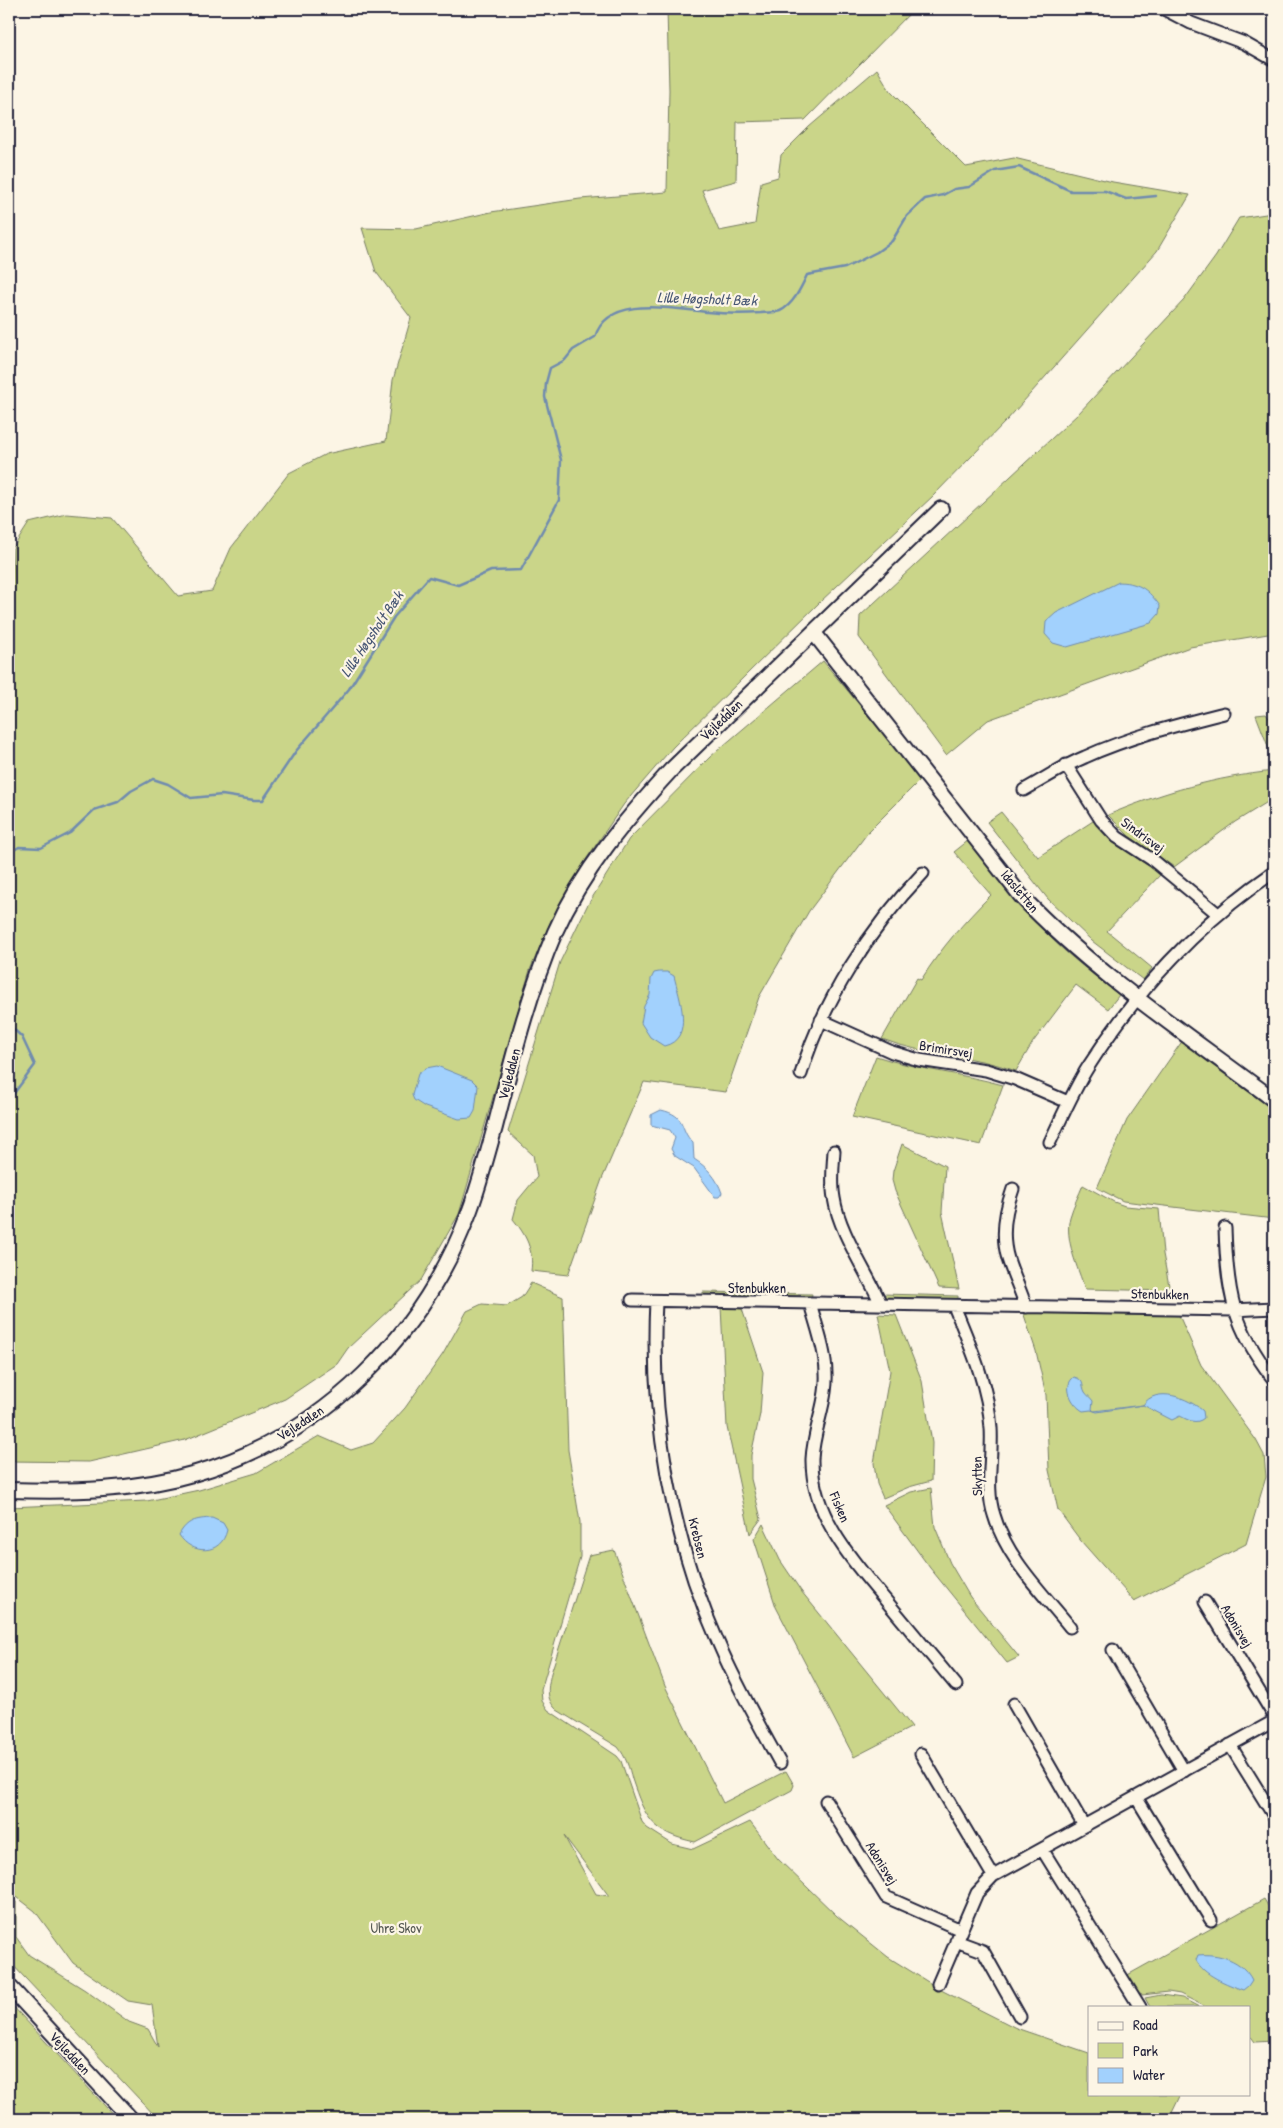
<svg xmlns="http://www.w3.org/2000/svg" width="1283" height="2128" font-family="'Patrick Hand',sans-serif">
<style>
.green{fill:#cad589;stroke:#767c62;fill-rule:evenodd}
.water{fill:#a2d1fd;stroke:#6f8baf}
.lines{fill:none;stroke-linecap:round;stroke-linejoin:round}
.stream{stroke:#6f8baf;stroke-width:2.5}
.minor-casing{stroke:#22223b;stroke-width:15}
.tertiary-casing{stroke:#22223b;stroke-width:18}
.minor{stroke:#fcf5e5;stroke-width:11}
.tertiary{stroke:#fcf5e5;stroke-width:14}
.labels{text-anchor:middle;stroke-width:4.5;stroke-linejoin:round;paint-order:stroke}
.street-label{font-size:14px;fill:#22223b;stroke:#fcf5e5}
.park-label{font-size:14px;fill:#545852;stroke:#fcf5e5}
.water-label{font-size:15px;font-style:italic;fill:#485775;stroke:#fcf5e5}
</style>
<rect width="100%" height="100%" fill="#fcf5e5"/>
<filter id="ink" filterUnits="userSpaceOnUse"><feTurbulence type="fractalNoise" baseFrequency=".02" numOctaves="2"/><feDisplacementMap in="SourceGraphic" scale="10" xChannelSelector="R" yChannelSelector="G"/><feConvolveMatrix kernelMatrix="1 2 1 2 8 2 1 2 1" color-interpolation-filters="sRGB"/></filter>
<g filter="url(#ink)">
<path class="green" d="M667,9H914L805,120L737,122L736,181L702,190L719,231L755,224L761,182L778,177L781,155L809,127L877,69L890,91L966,167L1014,158L1113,182L1190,195L1157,251L1007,420L933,496L820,602L673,747L624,804L587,858L553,916L530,970L459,1214L421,1280L348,1348L337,1364L285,1399L185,1440L89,1462L9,1461V623L11,622L13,548L29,523L67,514L112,518L178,596L212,591L231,548L289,473L326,454L386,441L393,380L411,318L376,272L362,228L416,229L491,212L580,199L667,192L669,90Z
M1274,209V633L1190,647L988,720L946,755L859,637L860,616L1078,414L1184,300L1216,256L1239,218L1266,214Z
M823,661L921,779L869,831L809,911L759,997L726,1092L644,1082L602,1179L568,1275L531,1271C534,1250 526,1235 513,1219L518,1200L537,1177L533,1155L508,1132L560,962L587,906L629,839L710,757Z
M1266,714L1274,725V762L1256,715Z
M1274,771V798L1235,822L1174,867L1129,836L1108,815C1162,792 1216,777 1274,771Z
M1001,812L1038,857L1093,821L1117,845L1161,874L1107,931L1152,968L1143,980L1092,941L1048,899L987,822Z
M969,840C994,872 1018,906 1048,935C1070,957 1095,976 1119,995L1108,1009L1076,985L1033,1042L1016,1071C972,1054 925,1056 882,1039L917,978L921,980C941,948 964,922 991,895L954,852Z
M1183,1040L1274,1110V1219L1123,1201L1097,1188L1127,1120Z
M876,1056C917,1070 960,1073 1003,1085L981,1145L852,1117Z
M902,1144L945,1166L942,1212L959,1289L939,1288L895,1191L892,1180L893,1171Z
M1083,1185L1114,1202L1125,1206L1159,1209L1163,1254L1170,1291L1085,1289C1078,1268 1064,1239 1070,1217C1073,1206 1079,1195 1083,1185Z
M531,1283L563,1297L568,1450L580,1522V1557L541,1690L542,1701L548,1710L617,1756L621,1761L642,1822L647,1828L672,1844L693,1849L750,1822L778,1859L837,1916L888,1957L941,1990L1016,2028L1089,2053V2094H1181L1169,2119H158L9,1961V1896L16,1902V1937L29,1955L85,1990L129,2022L148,2029L158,2047L152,2005L128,2001L73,1963L35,1911L9,1891V1507L147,1501L199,1490L256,1473L319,1436L351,1450L373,1443L405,1408L443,1354L467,1311L482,1304L507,1306L522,1297ZM564,1836L565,1837L609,1896L596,1894Z
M703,1292L812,1294L811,1299L703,1297Z
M882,1294L958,1296V1301L886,1300Z
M721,1307L742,1309L763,1372L760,1414L751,1455V1479L761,1519L750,1534L727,1427Z
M1023,1312L1178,1313L1201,1365L1256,1440L1264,1455L1266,1477L1246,1544L1134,1601L1081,1541L1058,1510L1049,1470L1046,1395L1036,1351Z
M878,1314L896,1315L922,1381L932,1443L931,1481L909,1487L883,1498L877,1484L874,1463L890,1371Z
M931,1488L935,1527L950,1563L970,1597L1019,1657L1007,1663L930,1568L884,1505L911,1492Z
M763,1524L780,1560L801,1591L912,1727L854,1757L776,1607L754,1539Z
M614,1550L665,1686L723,1803L786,1771L794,1785L792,1790L695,1842C652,1833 645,1818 632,1779C629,1767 626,1757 618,1747L557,1710C545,1699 548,1687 551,1673L589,1555Z
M1264,1899L1274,1916V2041L1255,2042L1249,2034V2007H1206L1180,1994L1168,1992L1142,1995L1141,1993L1136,1996L1124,1977Z
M1161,1995L1182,1998L1199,2007H1150L1145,1998Z
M9,2002L117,2119H9Z"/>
<path class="water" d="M1119,582C1141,583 1148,590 1160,606L1159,614L1151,623L1067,647L1053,643L1045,634L1046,622L1056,613Z
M659,972H667L674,976C679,997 695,1039 664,1046L650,1037L641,1023L644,1006L650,995L651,979L654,973Z
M437,1066L472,1080L478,1086L475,1111L471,1118L459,1119L425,1107L414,1100L412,1095L418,1074L426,1068Z
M661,1110C688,1116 678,1128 693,1143L694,1159C707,1167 717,1178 722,1193L719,1197H715L694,1168L675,1156L671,1149L675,1138L670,1130L651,1125V1115Z
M1074,1377C1085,1380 1081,1384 1085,1392C1087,1395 1091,1398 1093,1401L1092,1409L1094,1411L1143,1405C1156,1385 1189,1398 1203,1411L1204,1418C1196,1425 1188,1420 1180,1416L1172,1420L1143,1405L1097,1412L1091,1410L1083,1411C1072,1405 1062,1386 1074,1377Z
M212,1518L223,1523L227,1530C221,1556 192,1555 179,1535C187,1520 196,1519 212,1518Z
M1198,1955C1219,1953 1242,1960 1252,1980L1248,1986L1243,1990C1227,1984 1203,1975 1196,1960Z"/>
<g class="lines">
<path class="stream" d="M9,853L19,847L41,848L70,833L94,810L118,802L131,791L153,779L168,784L191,798L222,795L254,800H263L296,751L349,689L394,617L429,577L458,585L491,571L521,570L559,500L561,460L545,397L546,383L550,368L565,360L573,350L595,337C608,294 673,309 707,312C725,314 743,314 761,313C766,312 775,313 780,311C793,305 801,288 807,275L845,268L877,252L892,241L907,216L925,199L943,195L954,189L969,187L995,171L1019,167L1071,191H1105L1126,199L1156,196
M9,1025L22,1037L35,1065L9,1100"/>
<g class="minor-casing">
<path id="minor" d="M1164,9L1191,23L1244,43L1274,60
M1066,765L1101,820L1117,837L1154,861L1218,914
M1024,790C1044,779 1063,766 1085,757C1129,737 1177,725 1224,713
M821,1020L892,1052L919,1060L986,1070L1015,1079L1068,1102
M801,1074C822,1002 871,927 923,873
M1050,1142C1062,1117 1073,1091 1088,1067C1137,990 1199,923 1274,872
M834,1151C833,1167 831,1182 834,1198C839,1232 867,1272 881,1304
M1013,1189C1005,1211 1001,1236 1008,1259C1013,1275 1021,1291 1026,1307
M1225,1228C1227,1294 1233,1327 1274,1380
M632,1300L1233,1310L1274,1308
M656,1301C650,1416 671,1537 718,1642C736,1684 758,1723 780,1763
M810,1303C818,1332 830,1361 825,1392C822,1414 813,1436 812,1459C811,1518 858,1567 893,1609C914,1634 935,1660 956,1685
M954,1306C970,1345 988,1385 991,1428C993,1456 985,1488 994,1515C1007,1559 1042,1592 1070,1627
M1205,1602L1274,1716
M1113,1650L1184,1771
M1014,1704L1084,1826
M1230,1745L1274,1816
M921,1754L993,1876
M1136,1797L1211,1920
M826,1801L886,1897L961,1930
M1042,1849L1140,2007
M956,1941L983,1951L1020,2017
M938,1984L977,1893L993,1876L1274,1721"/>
</g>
<g class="tertiary-casing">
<path id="tertiary" d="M814,633L1021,896C1095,974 1188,1035 1274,1100
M9,1490C71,1492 135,1491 196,1473C325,1435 424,1335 470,1210C480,1183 487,1155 495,1127C512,1061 528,995 555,932C582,871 626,819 671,770L941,509
M9,1986L131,2119"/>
</g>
<use href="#minor" class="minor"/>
<use href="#tertiary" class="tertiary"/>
</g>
</g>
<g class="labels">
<g class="street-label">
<text transform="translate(721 720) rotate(-44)" y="5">Vejledalen</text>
<text transform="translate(1143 835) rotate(36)" y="5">Sindrisvej</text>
<text transform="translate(1020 891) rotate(50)" y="5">Idasletten</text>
<text transform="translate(946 1049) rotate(9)" y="5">Brimirsvej</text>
<text transform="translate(509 1074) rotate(-75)" y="5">Vejledalen</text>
<text x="757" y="1293">Stenbukken</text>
<text transform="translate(1160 1294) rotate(1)" y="5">Stenbukken</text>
<text transform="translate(300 1423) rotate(-33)" y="5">Vejledalen</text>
<text transform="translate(977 1476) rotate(-91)" y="5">Skytten</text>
<text transform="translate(840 1507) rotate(67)" y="5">Fisken</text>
<text transform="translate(698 1538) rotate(76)" y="5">Krebsen</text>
<text transform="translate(1237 1626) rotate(59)" y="5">Adonisvej</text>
<text transform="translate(882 1863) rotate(58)" y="5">Adonisvej</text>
<text transform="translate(70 2053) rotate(47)" y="5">Vejledalen</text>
</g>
<g class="park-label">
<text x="396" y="1933">Uhre Skov</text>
</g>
<g class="water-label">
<text transform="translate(707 299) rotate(2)" y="5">Lille Høgsholt Bæk</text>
<text transform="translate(372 634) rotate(-56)" y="5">Lille Høgsholt Bæk</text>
</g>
</g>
<rect width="1283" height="2128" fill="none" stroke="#fcf5e5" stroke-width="30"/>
<rect x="15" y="15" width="1253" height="2098" fill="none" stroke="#22223b" stroke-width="2" filter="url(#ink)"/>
<rect x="1088" y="2006" width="162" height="90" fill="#fcf5e5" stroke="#a5a1a1"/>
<rect x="1098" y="2022" width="25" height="8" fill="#fcf5e5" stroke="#a5a1a1"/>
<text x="1133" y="2030" font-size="15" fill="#22223b">Road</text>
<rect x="1098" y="2043" width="25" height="15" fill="#cad589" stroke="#a5a1a1"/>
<text x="1133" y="2056" font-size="15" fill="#22223b">Park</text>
<rect x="1098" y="2068" width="25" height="15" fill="#a2d1fd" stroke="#a5a1a1"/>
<text x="1133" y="2080" font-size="15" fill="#22223b">Water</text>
</svg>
